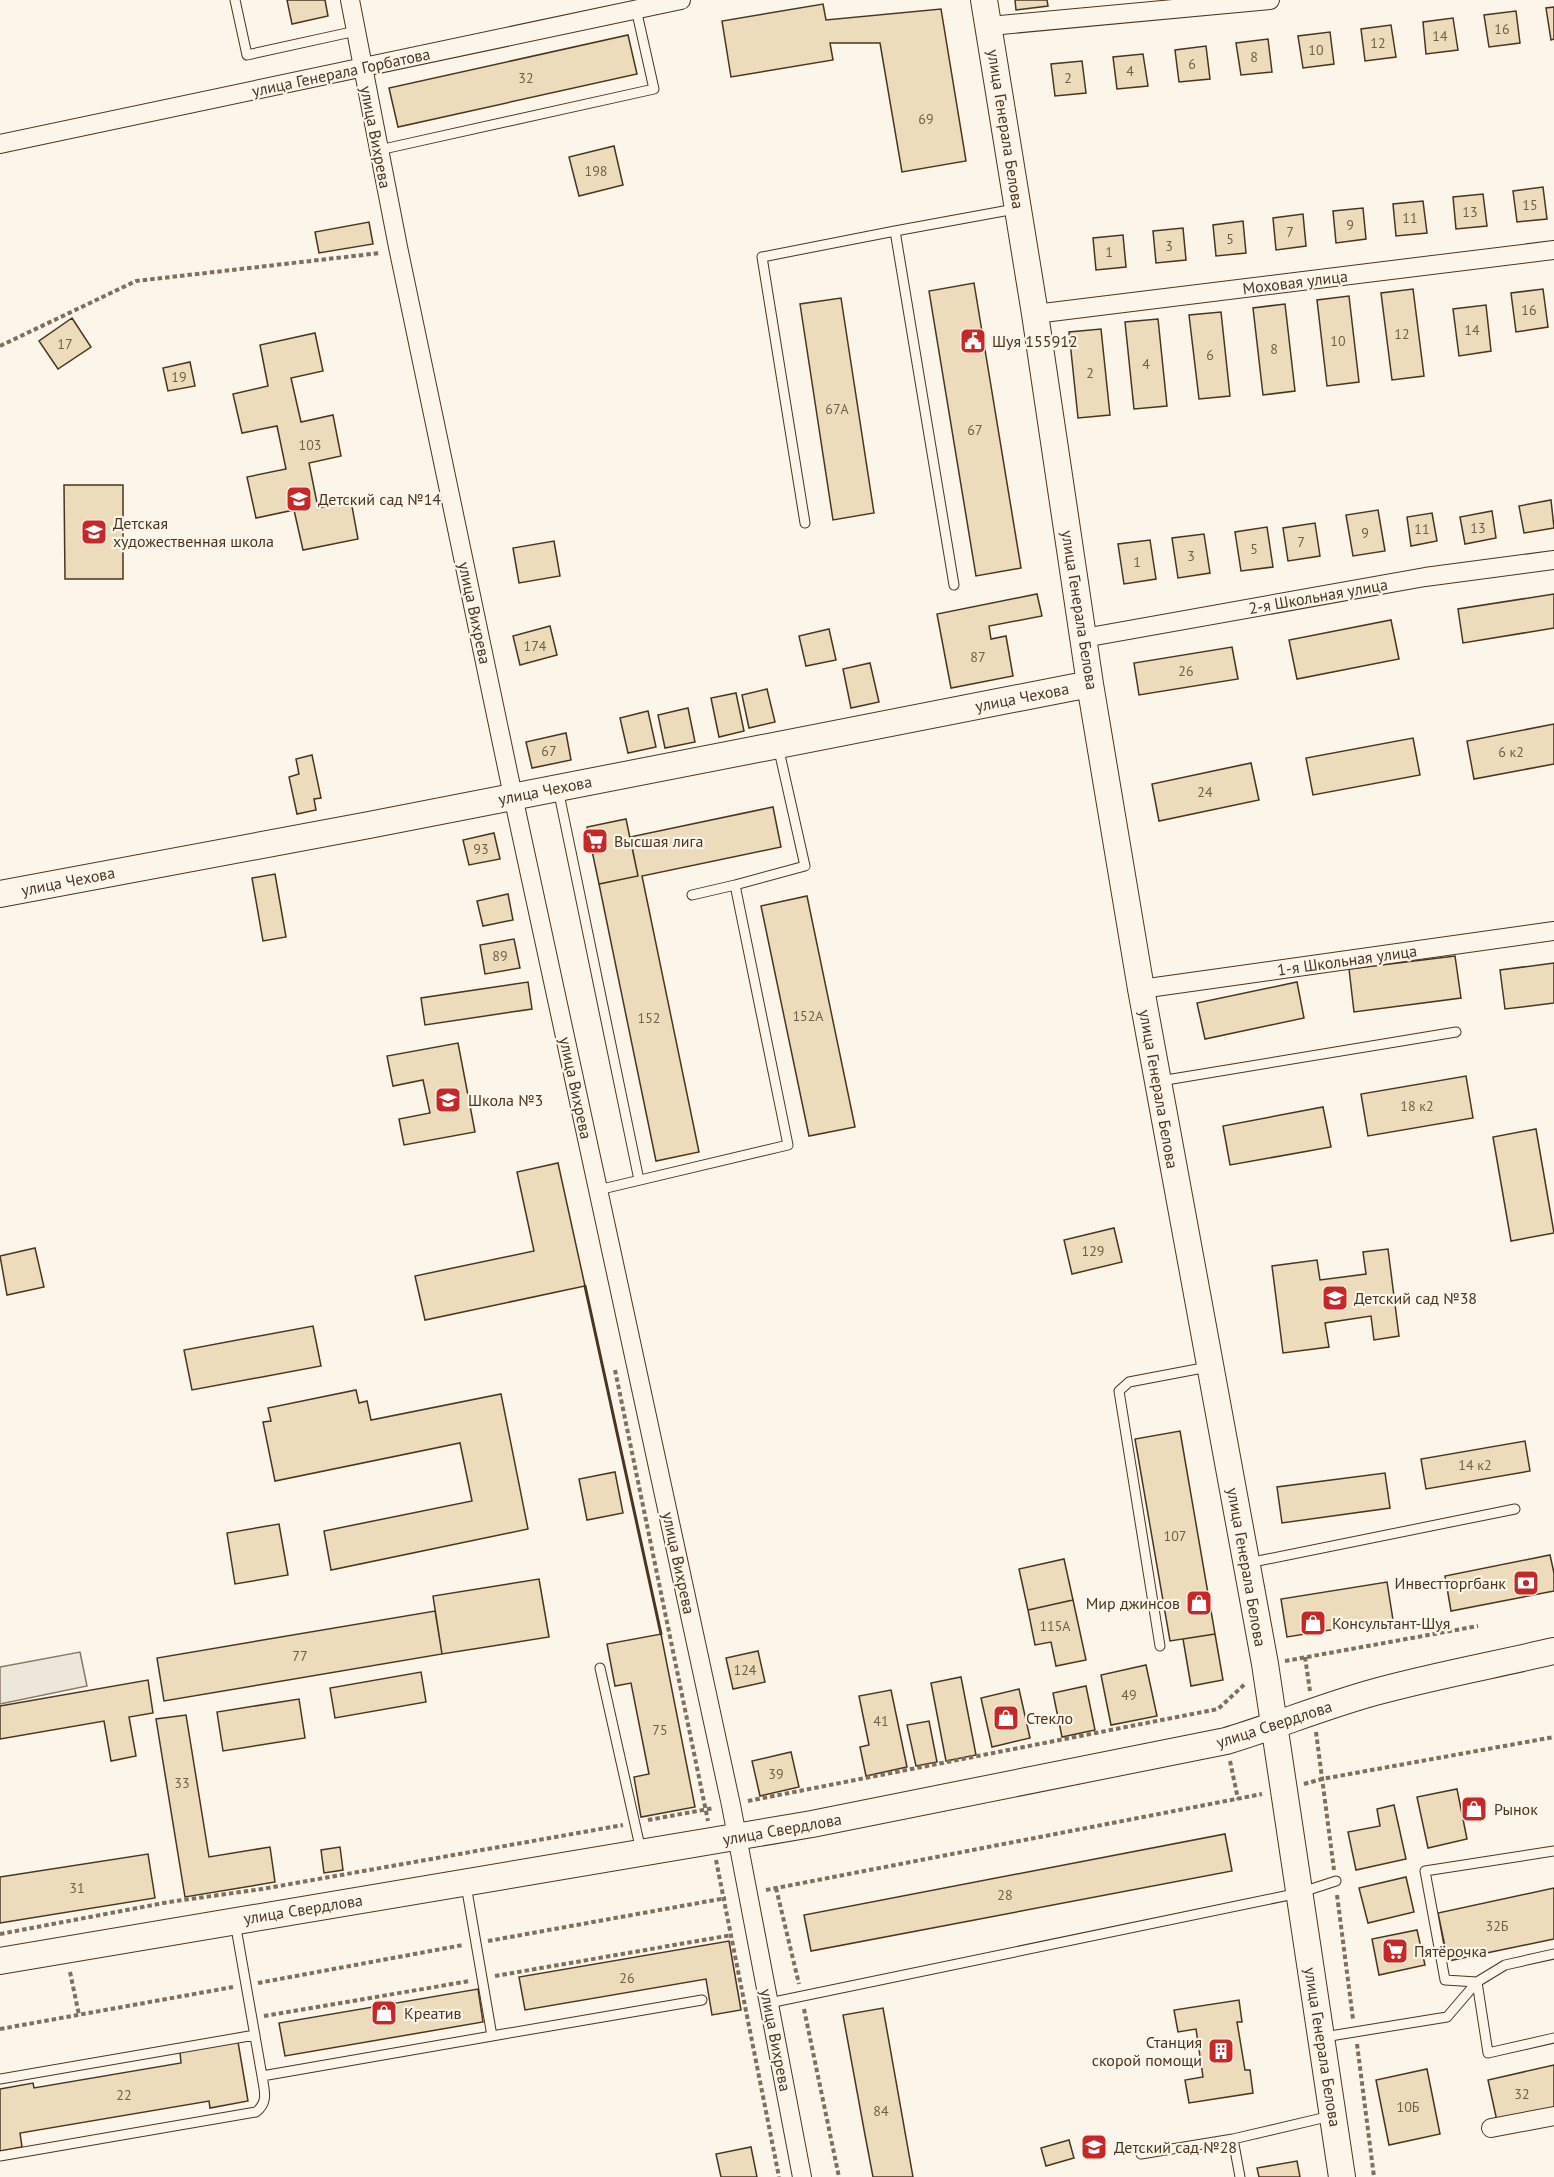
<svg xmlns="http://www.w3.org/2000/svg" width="1554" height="2177" font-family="'PT Sans',sans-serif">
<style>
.parking{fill:#ede7d9;stroke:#887966;stroke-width:1.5}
.building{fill:#ecdcbc;stroke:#4a3520;stroke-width:1.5}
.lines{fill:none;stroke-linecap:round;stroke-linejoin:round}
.lane-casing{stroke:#4a3520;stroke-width:11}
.street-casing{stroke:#4a3520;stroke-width:20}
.secondary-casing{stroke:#4a3520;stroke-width:28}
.path{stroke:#7f6f5c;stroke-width:4;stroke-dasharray:4.5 3;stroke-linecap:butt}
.lane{stroke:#fbf6e9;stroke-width:9}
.street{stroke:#fbf6e9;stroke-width:18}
.secondary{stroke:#fbf6e9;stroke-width:26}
.wall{stroke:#4a3520;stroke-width:3}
.labels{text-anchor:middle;stroke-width:4.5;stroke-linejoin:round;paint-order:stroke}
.number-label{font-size:14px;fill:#725f47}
.street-label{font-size:16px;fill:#4a3520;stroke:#fbf6e9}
.poi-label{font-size:16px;fill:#4a3520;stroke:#fbf6e9;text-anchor:start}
</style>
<rect width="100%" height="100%" fill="#fbf6e9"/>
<path class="parking" d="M80,1652L87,1686L0,1704V1667Z"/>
<path class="building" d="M287,0H325L328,16L292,24Z
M1015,0H1047L1048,6L1016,10Z
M823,4L826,20L941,9L966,161L902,172L880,43H830L833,60L731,77L722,21Z
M1554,7V39L1551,40L1546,8Z
M1516,11L1520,43L1489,47L1484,15Z
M1453,18L1458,50L1426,54L1423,22Z
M1391,25L1396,57L1365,61L1361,29Z
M1330,32L1334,64L1303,68L1298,36Z
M628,35L637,74L398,127L389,88Z
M1268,39L1272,72L1241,75L1236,43Z
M1206,46L1210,79L1179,82L1175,50Z
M1143,54L1148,86L1117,89L1113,57Z
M1082,61L1086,93L1055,96L1051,64Z
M614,146L623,185L579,196L569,157Z
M1543,187L1547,219L1517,222L1513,191Z
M1483,194L1487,226L1456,229L1453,197Z
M1423,201L1427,233L1396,236L1393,204Z
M1363,208L1366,239L1336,243L1333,211Z
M1303,214L1306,246L1276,250L1273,218Z
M1243,221L1246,253L1216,256L1213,225Z
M369,222L373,244L319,253L315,232Z
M1183,228L1186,260L1156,263L1153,231Z
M1123,235L1126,267L1096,270L1093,238Z
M974,283L1021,568L976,576L929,291Z
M1413,289L1424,376L1392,380L1381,293Z
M1543,289L1548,327L1516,332L1511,293Z
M1349,296L1359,382L1327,386L1317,300Z
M841,298L874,513L833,520L800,304Z
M1285,304L1295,391L1263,395L1253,308Z
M1486,305L1491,351L1459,356L1453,309Z
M1221,312L1230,396L1199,399L1189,315Z
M72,318L91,347L58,369L39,341Z
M1158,319L1167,406L1134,409L1125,322Z
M1101,329L1110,415L1078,418L1069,332Z
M315,333L323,371L291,378L301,422L333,415L341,456L309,463L318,508L351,501L358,539L303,550L294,510L256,518L247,477L286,469L277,426L242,433L233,394L268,386L260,345Z
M190,362L195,386L168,391L163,368Z
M64,485H123V579H65Z
M1551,500L1554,528L1524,533L1519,506Z
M1378,510L1385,551L1353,556L1346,515Z
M1492,511L1496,538L1465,544L1460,517Z
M1432,513L1437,541L1411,546L1407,517Z
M1315,523L1320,556L1288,561L1283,528Z
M1267,527L1273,567L1241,571L1235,532Z
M1204,534L1210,573L1178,578L1172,538Z
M1150,540L1156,579L1124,584L1118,544Z
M554,541L560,576L519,583L513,548Z
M1037,594L1042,616L989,626L991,639L1006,636L1013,676L951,688L937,614Z
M1554,594V628L1463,643L1458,609Z
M1391,620L1399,659L1297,679L1289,640Z
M550,626L557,655L520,665L513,636Z
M829,629L836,660L806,666L799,636Z
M1232,647L1238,679L1139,695L1134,663Z
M870,663L879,702L851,708L843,669Z
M767,689L775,722L749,728L742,695Z
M736,693L744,731L719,737L711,698Z
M688,708L695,742L665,748L658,715Z
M648,711L656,747L628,753L620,718Z
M1554,724V764L1474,779L1467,741Z
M566,733L571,760L532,768L526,742Z
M1413,738L1420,775L1313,795L1306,758Z
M312,755L321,798L314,799L316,810L297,814L289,777L299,774L296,759Z
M1251,763L1259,800L1159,821L1152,784Z
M773,807L781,847L642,876L699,1152L656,1161L599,884L638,876L630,837Z
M626,819L638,876L599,884L587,827Z
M494,833L500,859L469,865L463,840Z
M275,874L286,937L263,941L252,878Z
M508,894L513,920L483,926L477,901Z
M807,896L855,1127L809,1136L761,906Z
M514,939L520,968L485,974L480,945Z
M1455,956L1461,998L1354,1012L1349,969Z
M1554,963V1003L1505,1009L1500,970Z
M528,982L532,1009L425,1025L421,998Z
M1297,982L1304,1018L1205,1039L1197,1003Z
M458,1043L475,1132L404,1145L399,1119L430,1113L423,1080L393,1086L387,1056Z
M1466,1076L1473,1118L1368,1136L1361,1094Z
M1323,1107L1331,1147L1230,1165L1223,1126Z
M1536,1129L1554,1233L1511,1241L1493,1137Z
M558,1163L585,1286L425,1320L415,1276L534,1251L517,1172Z
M1114,1228L1122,1262L1072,1274L1064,1240Z
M35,1248L44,1287L7,1295L0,1256Z
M1388,1249L1399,1336L1374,1340L1371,1316L1325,1323L1329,1347L1283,1353L1272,1266L1317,1260L1320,1280L1366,1274L1363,1252Z
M313,1326L321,1366L192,1390L184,1350Z
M356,1390L359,1403L367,1401L371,1420L501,1394L528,1529L331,1570L324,1531L472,1501L460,1443L275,1481L263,1422L271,1421L268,1408Z
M1180,1431L1215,1634L1170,1641L1135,1439Z
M1525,1441L1530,1471L1426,1489L1421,1459Z
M615,1472L623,1513L587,1520L579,1479Z
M1385,1473L1390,1508L1282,1523L1277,1487Z
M279,1524L288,1575L235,1584L227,1533Z
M1550,1555L1554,1573V1591L1451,1611L1445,1576Z
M1064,1559L1073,1600L1028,1610L1019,1569Z
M539,1579L549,1637L442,1654L433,1596Z
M1387,1582L1393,1620L1287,1637L1281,1599Z
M1073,1600L1086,1660L1056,1666L1051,1642L1035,1645L1028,1610Z
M435,1611L442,1654L164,1701L157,1658Z
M661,1634L695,1807L641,1817L634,1777L649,1774L631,1683L615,1686L607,1644Z
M1215,1634L1223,1680L1191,1686L1183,1639Z
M758,1651L765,1682L733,1689L726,1658Z
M1146,1665L1157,1716L1111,1725L1101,1675Z
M421,1672L426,1702L335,1718L330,1688Z
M961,1677L976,1755L946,1761L931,1683Z
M148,1680L153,1713L129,1717L136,1756L111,1761L104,1721L0,1739V1706Z
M1086,1686L1095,1730L1062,1737L1053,1693Z
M1019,1689L1030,1738L992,1747L981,1698Z
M891,1690L907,1767L866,1776L860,1747L869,1745L859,1696Z
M299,1699L305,1738L223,1751L217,1712Z
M186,1715L209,1857L270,1847L275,1882L185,1897L156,1719Z
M929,1721L937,1762L916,1766L907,1725Z
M791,1752L799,1787L760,1796L752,1761Z
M1457,1789L1467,1839L1428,1848L1417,1797Z
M1394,1805L1406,1859L1356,1870L1348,1832L1380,1826L1377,1809Z
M1225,1834L1232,1871L811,1951L804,1915Z
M340,1847L343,1870L324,1873L321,1850Z
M148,1854L155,1898L0,1923V1877Z
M1406,1877L1414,1912L1368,1923L1359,1888Z
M1554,1888V1939L1448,1961L1438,1913Z
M1417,1930L1425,1965L1379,1975L1372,1939Z
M729,1941L741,2010L712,2015L706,1979L525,2010L519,1977Z
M478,1989L483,2022L285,2056L279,2023Z
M1239,2000L1242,2022H1237L1245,2070H1250L1253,2093L1189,2103L1185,2080L1203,2077L1196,2029L1178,2032L1174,2010Z
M883,2008L913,2177H873L865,2135L843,2015Z
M238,2042L248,2101L210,2108L209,2101L20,2133L22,2147L0,2151V2089L33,2083L34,2088L181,2063L180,2052Z
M1554,2065V2109L1497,2121L1488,2080Z
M1427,2069L1440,2134L1389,2145L1376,2080Z
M1069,2140L1074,2158L1046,2166L1041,2148Z
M751,2147L757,2177H721L716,2154Z
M1297,2161L1300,2177H1259L1257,2168Z"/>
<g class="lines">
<g class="lane-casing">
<path id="lane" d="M235,0L247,55L356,31
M379,150L654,89L636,9
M805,523L762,257L895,231
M954,585L895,231L1015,209
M558,789L639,1180
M692,895L735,885
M1160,1081L1456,1032
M598,1190L788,1145L735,885L805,866L778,746
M1248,1563L1515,1509
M1160,1646L1119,1391L1129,1382L1208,1367
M600,1668L641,1851
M1554,1851L1425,1871L1445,1980L1477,1982L1488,2053L1554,2038
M466,1885L492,2036L702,2000
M235,1922L262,2076L492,2036
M769,2003L1299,1893L1336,1881
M1324,2037L1447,2017L1477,1982L1505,1965L1554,1954
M0,2079L255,2035
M1141,2154L1233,2139
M0,2156L256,2112C269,2102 264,2090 262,2076
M1240,2177L1233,2139L1331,2116"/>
</g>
<g class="street-casing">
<path id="street" d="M350,0L398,247L513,796L731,1805L802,2177
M990,26L1270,0
M0,144L681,0
M1035,314L1554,250
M1084,638L1425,577L1554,560
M1141,989L1554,931
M1491,2128L1554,2116"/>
</g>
<g class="secondary-casing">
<path id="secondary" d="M984,0L1035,314L1090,684L1141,989L1265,1664L1342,2177
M0,894L369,825L1090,684
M0,1961L812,1824L1226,1741C1276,1726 1324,1706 1375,1692C1433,1676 1494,1665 1554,1651"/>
</g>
<path class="path" d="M0,346L136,281L380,253
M615,1370L708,1821
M1305,1657L1310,1691
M1285,1661L1478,1626
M1316,1732L1334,1870
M1230,1761L1238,1799
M1304,1784L1322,1779L1554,1737
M748,1801L1218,1709L1246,1683
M648,1820L714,1808
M716,1860L779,2177
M776,1888L799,1984
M766,1890L1262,1794
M1337,1895L1353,2019
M0,1934L169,1902L262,1889L623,1825
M488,1941L726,1898
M70,1972L79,2015
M495,1976L732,1935
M258,1983L463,1945
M804,2009L839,2177
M264,2016L470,1981
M0,2029L233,1987
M1357,2044L1374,2177"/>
<use href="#lane" class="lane"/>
<use href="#street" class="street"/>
<use href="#secondary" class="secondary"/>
<path class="wall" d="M585,1286L661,1634"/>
</g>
<defs>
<g id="civic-square" transform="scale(1.35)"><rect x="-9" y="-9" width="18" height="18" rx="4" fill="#c62828" stroke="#fbf6e9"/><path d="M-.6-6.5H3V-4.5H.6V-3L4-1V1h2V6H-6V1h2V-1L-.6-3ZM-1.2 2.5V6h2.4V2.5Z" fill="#fff"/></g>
<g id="school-square" transform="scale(1.35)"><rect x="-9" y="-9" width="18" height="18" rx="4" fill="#c62828" stroke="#fbf6e9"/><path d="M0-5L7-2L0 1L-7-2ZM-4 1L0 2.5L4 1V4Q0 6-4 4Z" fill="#fff"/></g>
<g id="supermarket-square" transform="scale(1.35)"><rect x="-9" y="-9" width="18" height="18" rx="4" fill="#c62828" stroke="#fbf6e9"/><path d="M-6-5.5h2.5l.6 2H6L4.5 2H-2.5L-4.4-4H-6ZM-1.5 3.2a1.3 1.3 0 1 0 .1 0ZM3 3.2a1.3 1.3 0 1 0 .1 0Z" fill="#fff"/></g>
<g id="bank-square" transform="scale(1.35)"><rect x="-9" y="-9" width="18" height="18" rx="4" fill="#c62828" stroke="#fbf6e9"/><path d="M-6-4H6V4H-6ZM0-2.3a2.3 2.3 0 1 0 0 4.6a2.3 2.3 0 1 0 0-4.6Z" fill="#fff"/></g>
<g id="shop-square" transform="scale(1.35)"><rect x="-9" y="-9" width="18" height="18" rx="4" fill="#c62828" stroke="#fbf6e9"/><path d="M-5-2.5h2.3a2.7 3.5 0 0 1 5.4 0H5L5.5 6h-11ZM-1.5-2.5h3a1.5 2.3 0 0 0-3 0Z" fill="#fff"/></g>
<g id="building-square" transform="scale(1.35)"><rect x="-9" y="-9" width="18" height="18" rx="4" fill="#c62828" stroke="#fbf6e9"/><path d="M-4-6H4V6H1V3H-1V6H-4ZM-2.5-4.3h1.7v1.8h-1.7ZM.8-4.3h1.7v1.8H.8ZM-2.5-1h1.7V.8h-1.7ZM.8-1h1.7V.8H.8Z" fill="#fff"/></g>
</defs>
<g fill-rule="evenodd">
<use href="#civic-square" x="973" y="341"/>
<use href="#school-square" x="299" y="499"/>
<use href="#school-square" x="94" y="532"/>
<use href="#supermarket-square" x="595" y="841"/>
<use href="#school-square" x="448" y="1100"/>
<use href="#school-square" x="1335" y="1298"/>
<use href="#bank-square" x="1526" y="1583"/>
<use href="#shop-square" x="1199" y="1603"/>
<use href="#shop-square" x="1313" y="1623"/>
<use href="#shop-square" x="1006" y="1718"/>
<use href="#shop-square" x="1474" y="1809"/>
<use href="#supermarket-square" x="1395" y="1951"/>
<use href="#shop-square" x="384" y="2013"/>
<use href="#building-square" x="1221" y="2051"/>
<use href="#school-square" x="1094" y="2147"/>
</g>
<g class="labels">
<g class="number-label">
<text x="1502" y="34">16</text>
<text x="1440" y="41">14</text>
<text x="1378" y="48">12</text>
<text x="1316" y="55">10</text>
<text x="1254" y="62">8</text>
<text x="1192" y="69">6</text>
<text x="1130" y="76">4</text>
<text x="526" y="83">32</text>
<text x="1068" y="83">2</text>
<text x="926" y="124">69</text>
<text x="596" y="176">198</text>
<text x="1530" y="210">15</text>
<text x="1470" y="217">13</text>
<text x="1410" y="223">11</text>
<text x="1350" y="230">9</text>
<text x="1290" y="237">7</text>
<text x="1230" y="244">5</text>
<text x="1169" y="251">3</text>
<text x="1109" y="257">1</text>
<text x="1529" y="315">16</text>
<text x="1472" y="335">14</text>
<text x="1402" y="339">12</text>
<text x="1338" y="346">10</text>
<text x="65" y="349">17</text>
<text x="1274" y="354">8</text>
<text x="1210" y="360">6</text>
<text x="1146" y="369">4</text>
<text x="1090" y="378">2</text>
<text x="179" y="382">19</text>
<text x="837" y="414">67А</text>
<text x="975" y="435">67</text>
<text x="310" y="450">103</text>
<text x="1478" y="533">13</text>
<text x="1422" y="534">11</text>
<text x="1365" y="538">9</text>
<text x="1301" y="547">7</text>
<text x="1254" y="554">5</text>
<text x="1191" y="561">3</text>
<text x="1137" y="567">1</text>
<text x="535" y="651">174</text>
<text x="978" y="662">87</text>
<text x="1186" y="676">26</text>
<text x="549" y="756">67</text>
<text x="1511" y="757">6 к2</text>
<text x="1205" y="797">24</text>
<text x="481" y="854">93</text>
<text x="500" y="961">89</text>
<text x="808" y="1021">152А</text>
<text x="649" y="1023">152</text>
<text x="1417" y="1111">18 к2</text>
<text x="1093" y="1256">129</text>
<text x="1475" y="1470">14 к2</text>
<text x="1175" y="1541">107</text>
<text x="1055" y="1631">115А</text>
<text x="300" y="1661">77</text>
<text x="745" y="1675">124</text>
<text x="1129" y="1700">49</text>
<text x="881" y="1726">41</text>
<text x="660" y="1735">75</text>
<text x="776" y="1779">39</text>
<text x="182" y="1788">33</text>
<text x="77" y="1893">31</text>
<text x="1005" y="1900">28</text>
<text x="1497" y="1931">32Б</text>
<text x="627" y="1983">26</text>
<text x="1522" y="2099">32</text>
<text x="124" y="2100">22</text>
<text x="1408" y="2112">10Б</text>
<text x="881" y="2116">84</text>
</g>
<g class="street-label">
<text transform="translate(341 72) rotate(-12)" y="6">улица Генерала Горбатова</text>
<text transform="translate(1006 129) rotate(81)" y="6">улица Генерала Белова</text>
<text transform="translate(376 137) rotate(79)" y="6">улица Вихрева</text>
<text transform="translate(1295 282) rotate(-7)" y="6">Моховая улица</text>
<text transform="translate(1318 596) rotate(-10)" y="6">2-я Школьная улица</text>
<text transform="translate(1080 610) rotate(81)" y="6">улица Генерала Белова</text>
<text transform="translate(475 613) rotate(78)" y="6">улица Вихрева</text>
<text transform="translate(1022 697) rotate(-11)" y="6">улица Чехова</text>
<text transform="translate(545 790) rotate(-11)" y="6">улица Чехова</text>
<text transform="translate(68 881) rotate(-11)" y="6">улица Чехова</text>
<text transform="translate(1347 960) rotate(-8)" y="6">1-я Школьная улица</text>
<text transform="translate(576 1088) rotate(78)" y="6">улица Вихрева</text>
<text transform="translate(1159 1089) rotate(80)" y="6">улица Генерала Белова</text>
<text transform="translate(679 1563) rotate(78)" y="6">улица Вихрева</text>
<text transform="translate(1247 1567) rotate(80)" y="6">улица Генерала Белова</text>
<text transform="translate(1274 1724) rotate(-18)" y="6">улица Свердлова</text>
<text transform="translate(782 1829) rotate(-10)" y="6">улица Свердлова</text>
<text transform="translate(303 1909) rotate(-9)" y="6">улица Свердлова</text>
<text transform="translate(776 2040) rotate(79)" y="6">улица Вихрева</text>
<text transform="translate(1323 2047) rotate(81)" y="6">улица Генерала Белова</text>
</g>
<g class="poi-label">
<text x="992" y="347">Шуя 155912</text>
<text x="318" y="505">Детский сад №14</text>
<text x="113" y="529">Детская<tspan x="113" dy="18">художественная школа</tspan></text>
<text x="614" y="847">Высшая лига</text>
<text x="468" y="1106">Школа №3</text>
<text x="1354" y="1304">Детский сад №38</text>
<text x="1506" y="1589" text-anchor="end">Инвестторгбанк</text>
<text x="1180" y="1609" text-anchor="end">Мир джинсов</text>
<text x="1332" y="1629">Консультант-Шуя</text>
<text x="1026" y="1724">Стекло</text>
<text x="1494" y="1815">Рынок</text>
<text x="1414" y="1957">Пятёрочка</text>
<text x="404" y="2019">Креатив</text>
<text x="1202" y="2048" text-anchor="end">Станция<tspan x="1202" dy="18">скорой помощи</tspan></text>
<text x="1114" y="2153">Детский сад №28</text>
</g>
</g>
</svg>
